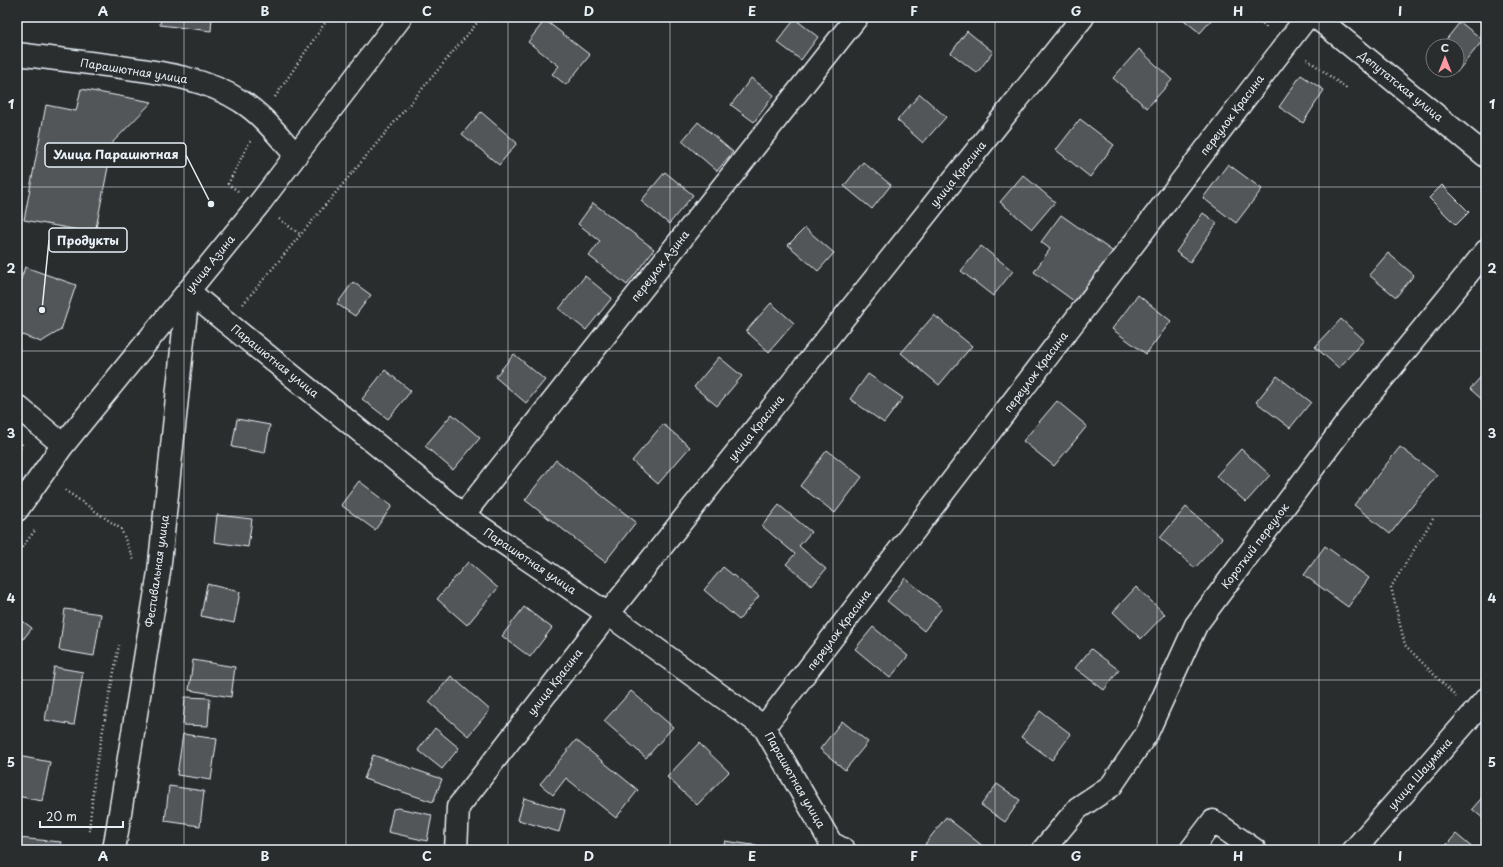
<svg xmlns="http://www.w3.org/2000/svg" width="1503" height="867" font-family="'Playpen Sans',sans-serif">
<style>
.building{fill:#535759;stroke:#e8f1f8}
.lines{fill:none;stroke-linecap:round;stroke-linejoin:round}
.minor-casing{stroke:#e8f1f8;stroke-width:25}
.major-casing{stroke:#e8f1f8;stroke-width:25}
.path{stroke:#e8f1f8;stroke-width:2.5;stroke-dasharray:1 3;stroke-linecap:butt}
.minor{stroke:#2a2d2e;stroke-width:22}
.major{stroke:#2a2d2e;stroke-width:22}
.grid{fill:none;stroke:#e8f1f8;stroke-width:1;stroke-opacity:0.55}
.labels{text-anchor:middle;stroke-width:4;stroke-linejoin:round;paint-order:stroke}
.street-label{font-size:11px;fill:#e8f1f8;stroke:#2a2d2e}
.leader{fill:none;stroke:#e8f1f8;stroke-width:1.5}
.callout-dot{fill:#e8f1f8;stroke:#2a2d2e;stroke-width:1.5}
.callout{fill:#2a2d2e;stroke:#e8f1f8;stroke-width:1.5}
.callout-label{font-size:12px;text-anchor:middle;font-weight:bold;fill:#e8f1f8}
.neatline{fill:none;stroke:#e8f1f8;stroke-width:1.5}
.grid-label{font-size:13px;text-anchor:middle;font-weight:bold;fill:#e8f1f8}
</style>
<rect width="100%" height="100%" fill="#2a2d2e"/>
<filter id="ink" filterUnits="userSpaceOnUse"><feTurbulence type="fractalNoise" baseFrequency=".025" numOctaves="2"/><feDisplacementMap in="SourceGraphic" scale="8" xChannelSelector="R" yChannelSelector="G"/><feConvolveMatrix kernelMatrix="1 2 1 2 8 2 1 2 1" color-interpolation-filters="sRGB"/></filter>
<g filter="url(#ink)">
<path class="building" d="M161,17H212L211,31L160,25Z
M1180,17H1214L1200,33Z
M795,19L818,37L801,60L777,42Z
M545,20L590,55L566,85L552,74L559,66L528,42Z
M1460,22L1483,40L1457,72L1455,70H1457V46H1441Z
M967,31L993,52L977,73L951,53Z
M1139,49L1172,80L1147,108L1113,78Z
M1301,75L1324,90L1303,123L1279,107Z
M751,78L774,95L754,122L731,105Z
M81,89L152,102L113,142L95,233L24,220L46,105L76,111Z
M920,94L946,117L923,143L897,120Z
M481,112L517,143L499,165L462,134Z
M1080,119L1114,145L1090,177L1056,150Z
M698,122L733,152L717,171L682,141Z
M863,162L891,185L872,209L844,186Z
M1228,164L1262,189L1236,223L1203,198Z
M665,172L693,195L669,224L641,201Z
M1023,175L1055,202L1032,229L1000,202Z
M1442,185L1469,212L1456,225L1429,198Z
M593,203L654,249L627,285L589,256L600,241L578,224Z
M1203,213L1217,223L1190,262L1176,252Z
M1061,215L1115,253L1078,304L1034,272L1050,249L1041,242Z
M805,228L834,253L818,271L788,245Z
M981,246L1013,271L993,296L961,271Z
M1388,253L1414,275L1396,297L1369,275Z
M25,267L76,285L61,330L41,342L17,333V291Z
M585,276L612,298L586,330L559,309Z
M353,282L371,295L355,316L337,304Z
M1138,295L1171,321L1146,354L1112,329Z
M771,303L794,323L769,352L746,331Z
M934,315L972,346L939,385L901,353Z
M1341,319L1364,340L1339,368L1315,347Z
M514,354L545,380L526,403L495,377Z
M719,357L742,376L717,406L694,387Z
M385,370L411,391L388,419L362,399Z
M1486,371V403L1470,389Z
M868,374L903,398L884,423L850,399Z
M1277,376L1311,402L1290,428L1256,402Z
M1057,401L1087,426L1054,466L1023,441Z
M452,414L480,438L453,470L425,446Z
M237,419L270,425L265,453L232,447Z
M663,424L690,447L658,484L632,461Z
M1400,447L1437,475L1390,534L1354,505Z
M1241,449L1270,475L1246,502L1216,476Z
M827,450L862,477L835,513L800,486Z
M556,460L636,522L605,562L525,500Z
M359,481L392,506L375,530L341,505Z
M779,505L811,532L799,546L826,569L812,586L786,564L795,554L762,526Z
M1186,507L1222,538L1195,568L1160,538Z
M217,515L252,519L248,547L214,542Z
M1325,546L1369,578L1348,607L1304,575Z
M468,562L498,588L467,625L437,599Z
M723,567L759,596L739,620L704,590Z
M905,578L942,608L924,631L887,601Z
M207,584L240,592L234,623L201,616Z
M1136,587L1165,614L1141,639L1113,612Z
M524,607L552,628L530,657L502,636Z
M65,609L101,614L94,656L59,650Z
M17,617L32,628L17,647Z
M873,627L908,656L890,678L855,649Z
M1091,649L1119,670L1104,690L1075,668Z
M193,660L235,667L231,697L189,690Z
M54,667L83,672L74,725L45,720Z
M451,676L490,710L468,736L429,702Z
M631,691L673,727L646,758L604,721Z
M185,697L210,698L208,726L183,725Z
M1040,711L1071,734L1052,760L1021,737Z
M842,721L868,742L845,770L820,749Z
M435,728L459,748L442,769L418,750Z
M183,734L217,739L211,780L177,775Z
M576,740L638,790L616,818L566,778L553,795L540,784Z
M699,743L729,772L697,805L667,777Z
M373,755L442,779L433,802L364,779Z
M18,756L50,762L42,801L17,796V763Z
M997,784L1020,800L1005,822L981,805Z
M169,786L204,791L200,826L165,821Z
M1486,793V821L1472,809Z
M524,798L565,810L559,832L518,820Z
M398,808L432,815L427,841L388,832L393,809Z
M946,817L984,847L981,850H933L925,844Z
M1456,834L1475,850H1442Z
M18,838L61,842V850H17Z
M725,841L773,848L772,850H723Z"/>
<g class="lines">
<g class="minor-casing">
<path id="minor" d="M1316,17L1486,156
M17,54C49,58 82,62 114,66C157,72 205,77 242,102C263,115 279,137 296,155
M188,291L463,515L608,614L764,727L831,843L844,850
M17,406L63,445
M463,515L857,17
M764,727L1307,17
M114,850L159,572L188,291
M456,850L458,807L608,614L1083,17
M1043,850L1078,808L1111,786L1147,733L1196,625L1348,421L1486,251
M1191,850L1213,821L1255,850
M1354,850L1486,699"/>
</g>
<g class="major-casing">
<path id="major" d="M17,510L63,445L259,204L401,17"/>
</g>
<path class="path" d="M1253,17L1267,28
M1307,59L1347,89
M275,97L329,17
M238,191L228,184L250,141
M279,219L301,235
M243,304L482,17
M17,460L22,443
M65,490L121,529L134,561
M1433,519L1391,587L1405,645L1456,697
M17,554L36,529
M89,831L95,772L119,645"/>
<use href="#minor" class="minor"/>
<use href="#major" class="major"/>
</g>
</g>
<path class="grid" d="M184,17V850M346,17V850M508,17V850M670,17V850M833,17V850M995,17V850M1157,17V850M1319,17V850M17,187H1486M17,351H1486M17,516H1486M17,680H1486"/>
<g class="labels">
<g class="street-label">
<text transform="translate(134 71) rotate(9)" y="4">Парашютная улица</text>
<text transform="translate(1401 86) rotate(39)" y="4">Депутатская улица</text>
<text transform="translate(1232 115) rotate(-53)" y="4">переулок Красина</text>
<text transform="translate(958 174) rotate(-51)" y="4">улица Красина</text>
<text transform="translate(210 264) rotate(-51)" y="4">улица Азина</text>
<text transform="translate(660 266) rotate(-52)" y="4">переулок Азина</text>
<text transform="translate(275 361) rotate(39)" y="4">Парашютная улица</text>
<text transform="translate(1036 372) rotate(-53)" y="4">переулок Красина</text>
<text transform="translate(756 428) rotate(-51)" y="4">улица Красина</text>
<text transform="translate(1255 546) rotate(-53)" y="4">Короткий переулок</text>
<text transform="translate(530 561) rotate(34)" y="4">Парашютная улица</text>
<text transform="translate(157 571) rotate(-82)" y="4">Фестивальная улица</text>
<text transform="translate(839 630) rotate(-53)" y="4">переулок Красина</text>
<text transform="translate(555 682) rotate(-52)" y="4">улица Красина</text>
<text transform="translate(1420 774) rotate(-49)" y="4">улица Шаумяна</text>
<text transform="translate(795 780) rotate(60)" y="4">Парашютная улица</text>
</g>
</g>
<path class="leader" d="M211 204L186 155M42 310L49 240"/>
<g class="callout-dot">
<circle cx="211" cy="204" r="4"/>
<circle cx="42" cy="310" r="4"/>
</g>
<g class="callout">
<rect x="45" y="143" width="141" height="24" rx="4"/>
<rect x="49" y="228" width="78" height="24" rx="4"/>
</g>
<g class="callout-label">
<text x="116" y="159">Улица Парашютная</text>
<text x="88" y="245">Продукты</text>
</g>
<rect width="1503" height="867" fill="none" stroke="#2a2d2e" stroke-width="44"/>
<g transform="translate(1445 58)"><circle r="19" fill="#2a2d2e" stroke="#767b7f"/>
<path d="M0-3L7 15L0 10L-7 15Z" fill="#ff9aa2"/>
<text y="-6" font-size="11" font-weight="bold" text-anchor="middle" fill="#e8f1f8">С</text>
</g>
<path d="M40 821v6h83v-6" fill="none" stroke="#e8f1f8" stroke-width="2"/>
<text x="46" y="821" font-size="12" fill="#e8f1f8" stroke="#2a2d2e" stroke-width="3" paint-order="stroke">20 m</text>
<rect x="22" y="22" width="1459" height="823" class="neatline"/>
<g class="grid-label">
<text x="103" y="16">A</text>
<text x="265" y="16">B</text>
<text x="427" y="16">C</text>
<text x="589" y="16">D</text>
<text x="752" y="16">E</text>
<text x="914" y="16">F</text>
<text x="1076" y="16">G</text>
<text x="1238" y="16">H</text>
<text x="1400" y="16">I</text>
<text x="11" y="109">1</text>
<text x="1492" y="109">1</text>
<text x="11" y="273">2</text>
<text x="1492" y="273">2</text>
<text x="11" y="438">3</text>
<text x="1492" y="438">3</text>
<text x="11" y="603">4</text>
<text x="1492" y="603">4</text>
<text x="11" y="767">5</text>
<text x="1492" y="767">5</text>
<text x="103" y="861">A</text>
<text x="265" y="861">B</text>
<text x="427" y="861">C</text>
<text x="589" y="861">D</text>
<text x="752" y="861">E</text>
<text x="914" y="861">F</text>
<text x="1076" y="861">G</text>
<text x="1238" y="861">H</text>
<text x="1400" y="861">I</text>
</g>
</svg>
